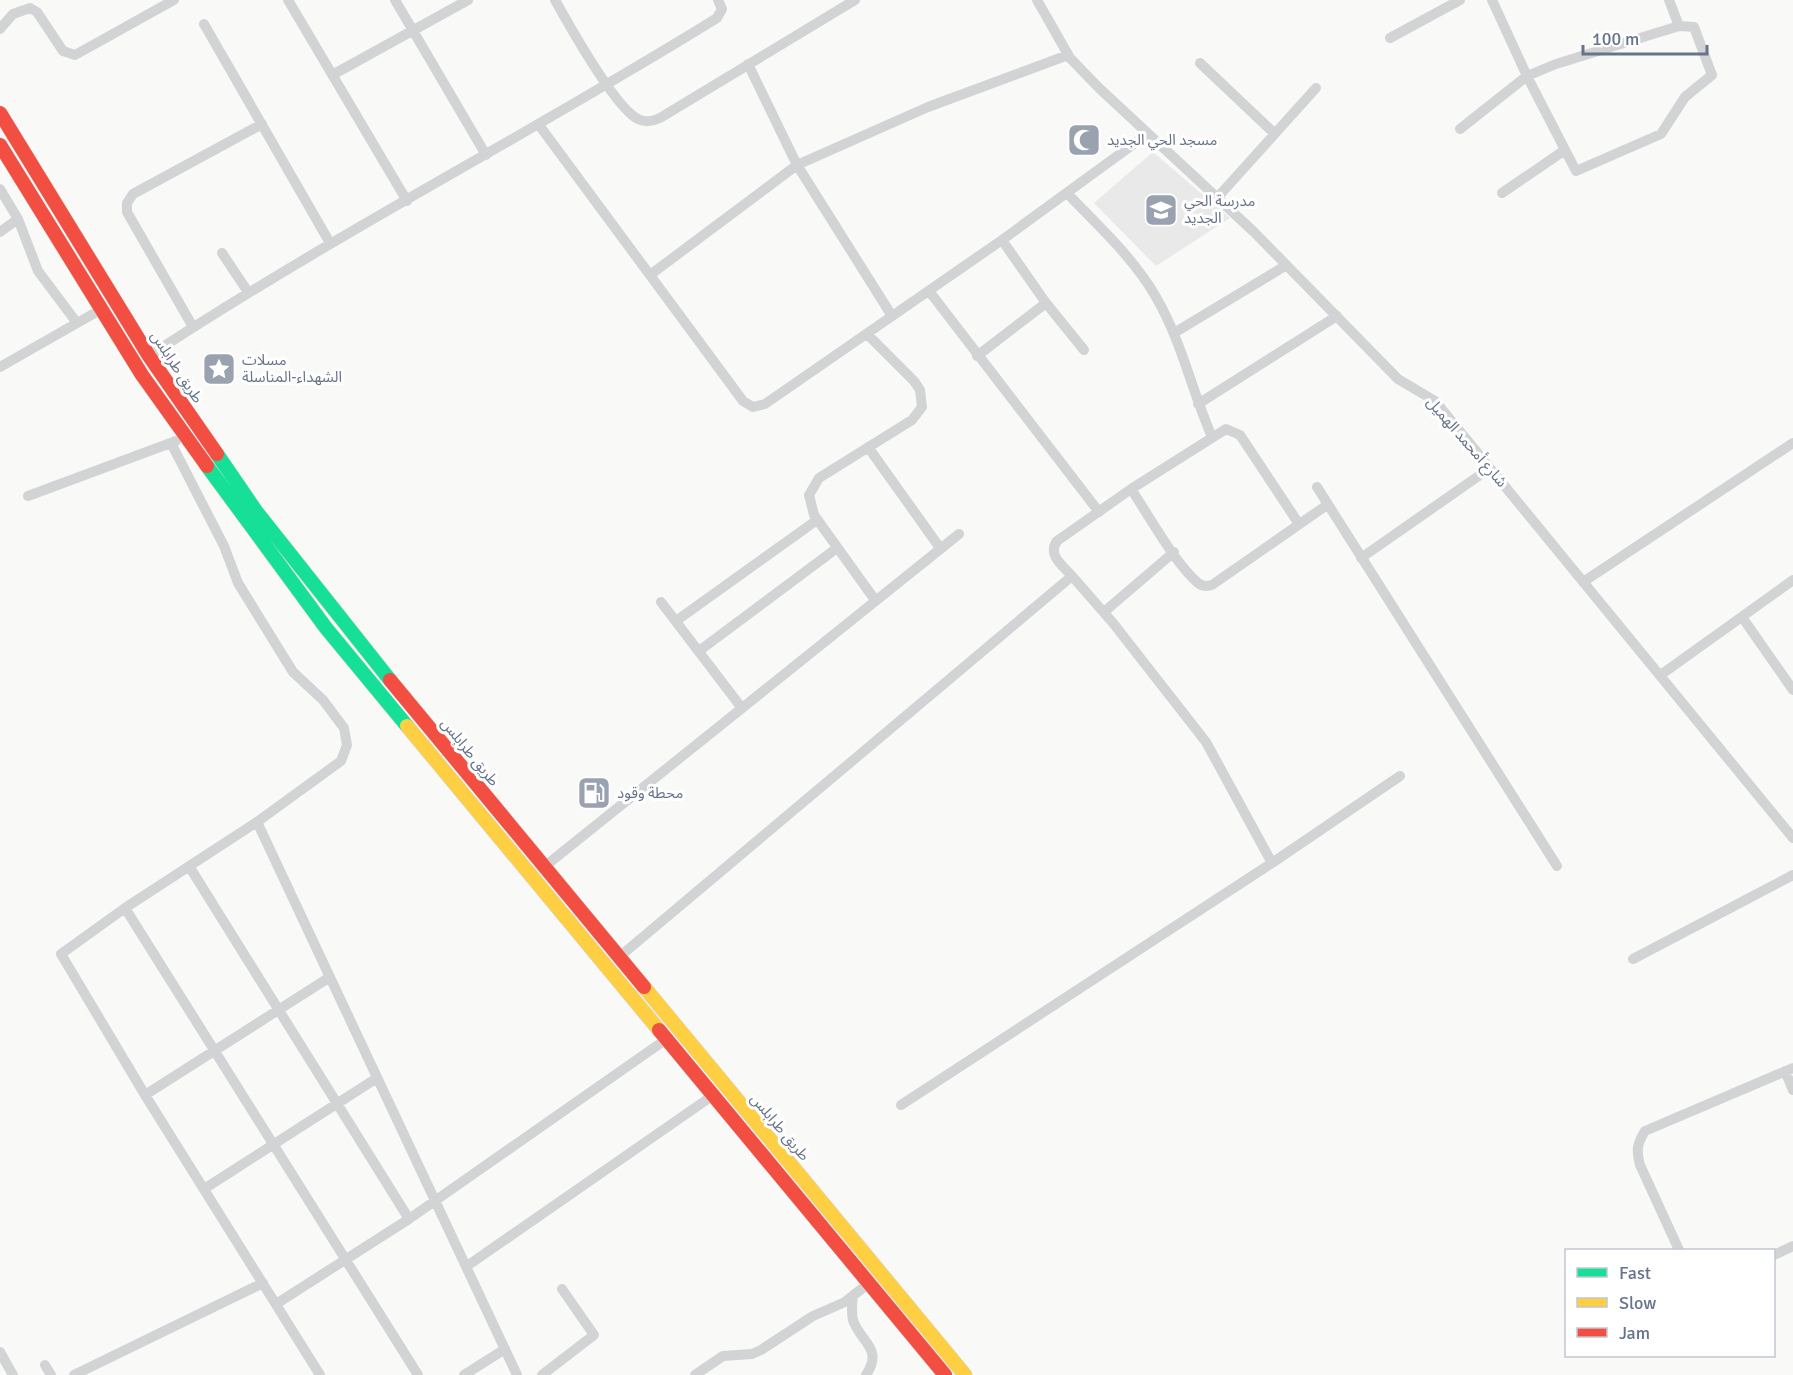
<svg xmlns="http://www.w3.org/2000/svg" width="1793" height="1375" font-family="Signika,'Noto Sans Arabic',sans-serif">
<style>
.built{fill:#e9e9ea}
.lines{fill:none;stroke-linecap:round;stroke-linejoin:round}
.fast-casing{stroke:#d5d6d7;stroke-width:15}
.slow-casing{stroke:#d5d6d7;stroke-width:15}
.jam-casing{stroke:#d5d6d7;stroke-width:15}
.street{stroke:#d2d3d4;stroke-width:10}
.fast{stroke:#16e098;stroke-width:14}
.slow{stroke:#ffcf43;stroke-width:14}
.jam{stroke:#f24e42;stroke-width:14}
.labels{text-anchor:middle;stroke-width:6;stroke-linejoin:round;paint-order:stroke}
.poi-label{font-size:15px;fill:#67738a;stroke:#fff;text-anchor:start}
.street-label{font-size:15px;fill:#67738a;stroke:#fff}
</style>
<rect width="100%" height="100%" fill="#f9f9f8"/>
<path class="built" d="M1153,152L1230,218L1156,266L1094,203Z"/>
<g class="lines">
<g class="fast-casing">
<path id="fast" d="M217,454L256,511L390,680
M207,466L326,628L407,726"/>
</g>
<g class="slow-casing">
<path id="slow" d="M407,726L659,1030
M644,987L965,1375"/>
</g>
<g class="jam-casing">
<path id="jam" d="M0,113L149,356L217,454
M0,145L142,375L207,466
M390,680L644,987
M659,1030L945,1375"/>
</g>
<path class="street" d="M288,0L407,201
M395,0L486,155
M555,0C569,25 615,108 638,119C645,123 653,121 660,118L855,0
M1037,0L1070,58L1099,88L1254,232L1398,379L1435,401L1793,838
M1669,0L1679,26
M204,24L330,243
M0,29L13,14L30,8L37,12L63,51L75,55L174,0
M1390,38L1460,0
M1200,63L1274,133
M748,64L797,165L892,316
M334,74L468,0
M539,125L743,401L753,407L765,404L1002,240L1146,135
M1460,129L1527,76L1556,64L1679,26L1694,27L1712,75L1685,97L1661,134L1576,171L1530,82L1527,76L1492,0
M0,189L18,219L38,271L77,323
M1067,193C1098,226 1133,257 1156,297C1181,340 1192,391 1212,437
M1502,193L1565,150
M1217,198L1316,88
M0,232L18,219
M1002,240L1046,303L1084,350
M222,253L248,292
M650,275L797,165L928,107L1068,55
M929,291L1099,512
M193,327L127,212V203L133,194L262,124
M1174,333L1285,266
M867,334L914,381L920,390L922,407L912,420L819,478L809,495L814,515L875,600
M149,356C333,235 530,134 717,18L722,9L718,0
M977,356L1046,303
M0,367L100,310
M1198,404L1337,316
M171,443L224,546L238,583L293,672L323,700L344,728L347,745L341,761L257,822
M868,447L940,548
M1317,487L1557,866
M1131,489C1150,517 1174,562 1198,583C1203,587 1207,586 1212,585L1327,505
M28,496L176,441
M1361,558L1490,468
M1072,576C1063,566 1047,555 1057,541L1131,489L1226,429L1240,435L1299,524
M1583,582L1793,443
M661,602L741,707
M1104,612L1174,552
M1742,617L1793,690
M676,621L817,520
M699,651L837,548
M1662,674L1793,580
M1272,863L1400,776
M189,866L409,1219
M544,867L959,534
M125,908L418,1375
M618,958L1072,576L1113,623L1206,742L1272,863L901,1105
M1633,959L1793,875
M1785,1071L1793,1090
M145,1095L330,977
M204,1189L377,1078
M1679,1250L1640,1165C1636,1150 1637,1144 1645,1131L1793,1068
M1774,1255L1793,1246
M467,1266L712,1096
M853,1296C852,1304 851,1312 853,1320C860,1342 884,1348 866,1375
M276,1304L409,1219L665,1040
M0,1352L13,1375
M45,1365L51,1375
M74,1375L263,1283
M320,1375L145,1095L61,954L125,908L257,822L517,1375
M464,1375L505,1349
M542,1375L594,1335L562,1289
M695,1375L723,1356L752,1354L761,1350L813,1316L845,1302L869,1283"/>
<use href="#fast" class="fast"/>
<use href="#slow" class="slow"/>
<use href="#jam" class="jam"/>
</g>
<defs>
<g id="mosque-square" transform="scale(1.725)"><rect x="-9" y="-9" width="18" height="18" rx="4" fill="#9aa2b0" stroke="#fff"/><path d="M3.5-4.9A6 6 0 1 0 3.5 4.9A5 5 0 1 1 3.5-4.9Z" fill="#fff"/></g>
<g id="school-square" transform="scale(1.725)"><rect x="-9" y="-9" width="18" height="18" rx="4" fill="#9aa2b0" stroke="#fff"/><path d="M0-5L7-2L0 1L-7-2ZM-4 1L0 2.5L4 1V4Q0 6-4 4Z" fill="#fff"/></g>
<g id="sight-square" transform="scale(1.725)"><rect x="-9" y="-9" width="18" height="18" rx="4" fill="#9aa2b0" stroke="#fff"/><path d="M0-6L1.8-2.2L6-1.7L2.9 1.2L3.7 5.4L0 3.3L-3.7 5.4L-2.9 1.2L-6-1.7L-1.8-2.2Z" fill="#fff"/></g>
<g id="fuel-square" transform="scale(1.725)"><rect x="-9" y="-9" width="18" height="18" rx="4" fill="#9aa2b0" stroke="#fff"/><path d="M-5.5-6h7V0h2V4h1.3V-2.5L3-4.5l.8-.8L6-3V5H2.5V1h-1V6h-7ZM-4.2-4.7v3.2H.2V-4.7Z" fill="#fff"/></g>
</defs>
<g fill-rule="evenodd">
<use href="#mosque-square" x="1084" y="140"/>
<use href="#school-square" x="1161" y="210"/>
<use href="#sight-square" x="219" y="369"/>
<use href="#fuel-square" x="594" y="793"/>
</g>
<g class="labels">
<g class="poi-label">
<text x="1107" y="145">مسجد الحي الجديد</text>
<text x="1184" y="206">مدرسة الحي<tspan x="1184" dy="17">الجديد</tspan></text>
<text x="242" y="365">مسلات<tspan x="242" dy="17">الشهداء-المناسلة</tspan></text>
<text x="617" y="798">محطة وقود</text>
</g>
<g class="street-label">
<text transform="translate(177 367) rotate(57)" y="5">طريق طرابلس</text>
<text transform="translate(1467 442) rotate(49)" y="5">شارع أمحمد الهميل</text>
<text transform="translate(470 752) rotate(51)" y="5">طريق طرابلس</text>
<text transform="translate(780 1127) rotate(50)" y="5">طريق طرابلس</text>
</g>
</g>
<rect x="1565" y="1249" width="210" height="108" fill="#ffffff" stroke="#c2c7d0" stroke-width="1.5"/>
<rect x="1577" y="1268" width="30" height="9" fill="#16e098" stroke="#c2c7d0" stroke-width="1.5"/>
<text x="1619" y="1279" font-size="18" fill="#67738a">Fast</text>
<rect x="1577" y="1298" width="30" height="9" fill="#ffcf43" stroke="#c2c7d0" stroke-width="1.5"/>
<text x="1619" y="1309" font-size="18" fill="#67738a">Slow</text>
<rect x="1577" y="1328" width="30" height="9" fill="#f24e42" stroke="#c2c7d0" stroke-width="1.5"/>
<text x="1619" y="1339" font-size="18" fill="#67738a">Jam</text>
<path d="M1583 45v9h124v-9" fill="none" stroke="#67738a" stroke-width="3"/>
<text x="1592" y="45" font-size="18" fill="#67738a" stroke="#ffffff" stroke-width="4.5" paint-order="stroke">100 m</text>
</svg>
